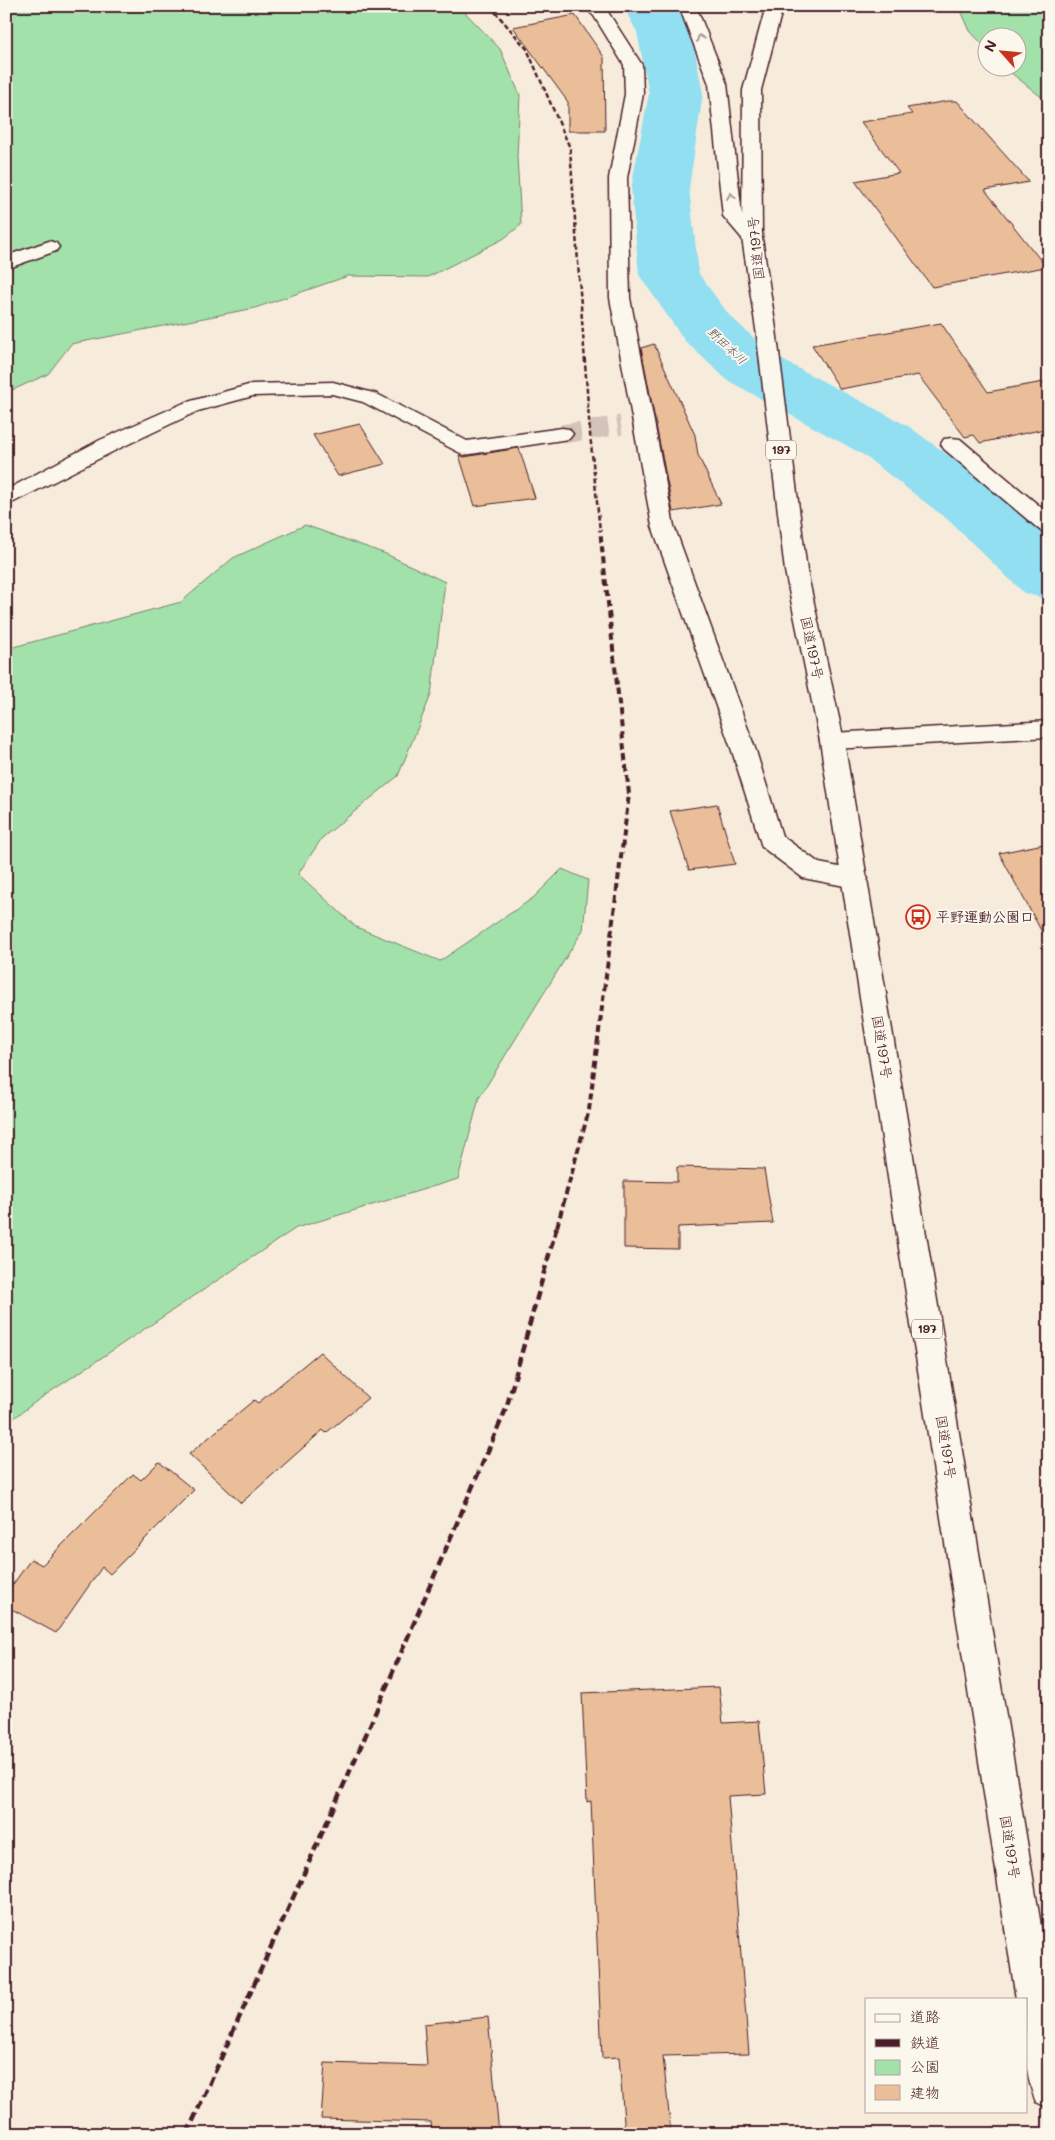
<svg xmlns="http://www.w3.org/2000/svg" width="1055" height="2140" font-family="Mali,'Klee One',sans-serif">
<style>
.green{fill:#a2e2aa;stroke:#76806a}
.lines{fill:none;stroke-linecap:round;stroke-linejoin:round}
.river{fill:#91dff1;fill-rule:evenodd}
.building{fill:#e9be99;stroke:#4a1f2b}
.minor-tunnel{stroke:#d4c3b8;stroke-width:19;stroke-dasharray:19 9;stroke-linecap:butt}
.minor-casing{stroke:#4a1f2b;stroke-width:3}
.major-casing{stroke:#4a1f2b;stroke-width:3}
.highway-casing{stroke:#4a1f2b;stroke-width:3}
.minor{fill:#fbf7ec;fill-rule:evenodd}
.major{fill:#fbf7ec;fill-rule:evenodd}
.highway{fill:#fbf7ec;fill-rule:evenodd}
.rail-far2{stroke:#4a1f2b;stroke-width:2.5;stroke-dasharray:5 2.5;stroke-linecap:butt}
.rail-far1{stroke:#4a1f2b;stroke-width:4;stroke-dasharray:7 4;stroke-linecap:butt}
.rail{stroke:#4a1f2b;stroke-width:4.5;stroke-dasharray:9 4.5;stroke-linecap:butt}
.oneway{stroke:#ab9695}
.labels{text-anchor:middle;stroke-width:4;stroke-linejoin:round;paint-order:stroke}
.far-water-label{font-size:12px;font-style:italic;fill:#5c4f5c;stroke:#fbf7ec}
.shield{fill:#fbf7ec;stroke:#7f6065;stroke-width:1}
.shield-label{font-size:12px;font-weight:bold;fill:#4a1f2b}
.street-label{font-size:14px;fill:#4a1f2b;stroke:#fbf7ec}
.poi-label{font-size:14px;font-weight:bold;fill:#4a1f2b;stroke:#fbf7ec;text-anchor:start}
</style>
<rect width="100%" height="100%" fill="#f7ecdb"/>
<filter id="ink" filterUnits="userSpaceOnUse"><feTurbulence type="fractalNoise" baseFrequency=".02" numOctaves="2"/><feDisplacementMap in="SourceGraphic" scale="10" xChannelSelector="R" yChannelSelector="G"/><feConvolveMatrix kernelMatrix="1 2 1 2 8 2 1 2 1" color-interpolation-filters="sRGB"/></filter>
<g filter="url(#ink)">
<path class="green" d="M6,6H85L86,11H154L198,6H459L500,49L520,95L517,156L521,225L503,239L428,277L348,276L255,308L71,344L48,374L6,393Z
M959,6H1049V103L1005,68H1018V38H988L987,49L970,31Z
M305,525L386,554L445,582L431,695L398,776L322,838L298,874L356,927L440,961L533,898L562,869L588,880L583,930L479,1098L458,1179L296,1228L38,1400L6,1424V649L181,602L233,558Z"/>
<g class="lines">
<path class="river" d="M623,6H675L691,32L703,93L689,188L699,274L729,315L771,354L908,426L995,489L1049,538V600L1024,593L947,519L862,454L727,380L685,341L639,275L631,188L649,93L637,32Z"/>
</g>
<path class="building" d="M575,15L604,57L605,131H568V102L513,27Z
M948,101H957L1029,182L985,190L1046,267L932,287L855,181L899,173L861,122L912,114L907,108Z
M941,323L988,392L1049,381V428L980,443L974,435L965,437L918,375L840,389L812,345Z
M654,344L695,435L698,455L721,504L673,512L641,348Z
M360,424L385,464L338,476L313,435Z
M519,448L535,498L475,506L459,455L464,457Z
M717,804L735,864L689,870L670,811Z
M1049,843V945L999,853Z
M677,1167L764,1169L773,1223L678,1227V1249L624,1248V1181L677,1182Z
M320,1352L368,1398L326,1433L323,1430L241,1503L189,1454L254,1400L258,1403Z
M159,1462L194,1490L110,1574L102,1567L56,1633L6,1606V1594L31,1559L42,1565L133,1474L141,1480Z
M719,1687L723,1723L759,1721L766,1794L728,1796L749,2054L663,2056L671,2134H625L619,2057L602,2058L591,1801L587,1802L582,1693Z
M488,2017L499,2134H432L431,2122L321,2119L325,2063L427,2066L424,2024Z"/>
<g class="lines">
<path class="minor-tunnel" d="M562,434L621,425"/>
<g class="minor-casing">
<path id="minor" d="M583,6H602L606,9L642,65L643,94L627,178L630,298L674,526L756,751L782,836L819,863L864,872L868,879L864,886L855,888L803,878L762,847L732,751L652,526L610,298L609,178L625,94L624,65L594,16Z
M49,241L56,243L59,247L56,251L6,269V256Z
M333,382L377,394L467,441L562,428L569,429L573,434L569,439L562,440L464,455L363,402L332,394L253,396L198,411L116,450L6,506V490L100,440L184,403L252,384Z
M952,438L960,439L1049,514V533L1041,531L944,449L941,444L944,439Z
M1049,721V737L832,749L823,747L820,741L823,735L832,733Z"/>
</g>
<g class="major-casing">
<path id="major" d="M679,6H696L727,84L742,215L762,238L759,242H745L723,216L709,84Z
M752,6H773L780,13L778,17L772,18Z"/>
</g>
<g class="highway-casing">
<path id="highway" d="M766,6H783L761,90L762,238L776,329L807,571L844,741L1049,1974V2108L1036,2102C1022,2070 1026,2033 1026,1999H1016L820,741L785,571L756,329L742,238L743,90Z"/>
</g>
<use href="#minor" class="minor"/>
<use href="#major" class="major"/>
<use href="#highway" class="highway"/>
<path class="rail-far2" d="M490,6L527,49L570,148L590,434L600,531"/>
<path class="rail-far1" d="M557,1227L589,1110L629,794L600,530"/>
<path class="rail" d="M187,2134L358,1753L506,1409L557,1226"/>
</g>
<defs><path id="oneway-chevron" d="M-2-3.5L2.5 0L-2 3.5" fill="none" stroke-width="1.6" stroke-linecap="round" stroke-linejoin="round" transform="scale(1.25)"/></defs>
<g class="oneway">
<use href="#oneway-chevron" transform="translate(700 38) rotate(-111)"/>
<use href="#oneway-chevron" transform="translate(731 196) rotate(-96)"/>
</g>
</g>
<defs>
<g id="bus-ring" transform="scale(1.25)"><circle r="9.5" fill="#fbf7ec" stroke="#c8321e" stroke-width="1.5"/><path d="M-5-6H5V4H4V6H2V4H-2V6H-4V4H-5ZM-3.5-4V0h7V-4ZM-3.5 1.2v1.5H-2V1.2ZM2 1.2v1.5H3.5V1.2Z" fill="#c8321e"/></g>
</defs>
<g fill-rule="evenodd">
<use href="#bus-ring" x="918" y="917"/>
</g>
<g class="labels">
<g class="far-water-label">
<text transform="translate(727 346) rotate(43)" y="4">野田本川</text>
</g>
<g class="shield">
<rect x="766" y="440.5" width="30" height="19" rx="4"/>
<rect x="912" y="1319.5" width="30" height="19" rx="4"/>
</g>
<g class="shield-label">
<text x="781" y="454">197</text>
<text x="927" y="1333">197</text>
</g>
<g class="street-label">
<text transform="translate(756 248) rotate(-96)" y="5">国道197号</text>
<text transform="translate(812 648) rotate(78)" y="5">国道197号</text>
<text transform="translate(882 1047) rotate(81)" y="5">国道197号</text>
<text transform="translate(946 1447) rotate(81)" y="5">国道197号</text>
<text transform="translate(1010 1847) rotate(81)" y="5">国道197号</text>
</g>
<g class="poi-label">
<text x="936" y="922">平野運動公園口</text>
</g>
</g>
<rect width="1055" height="2140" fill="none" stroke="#fbf7ec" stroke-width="25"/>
<rect x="12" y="12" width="1030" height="2115" fill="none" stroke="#4a1f2b" stroke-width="2" filter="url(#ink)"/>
<rect x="865" y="1998" width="162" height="115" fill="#fbf7ec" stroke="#b4a19f"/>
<rect x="875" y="2014" width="25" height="8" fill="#fbf7ec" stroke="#b4a19f"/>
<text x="910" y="2022" font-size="15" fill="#4a1f2b">道路</text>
<rect x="875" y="2039" width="25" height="8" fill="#4a1f2b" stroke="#b4a19f"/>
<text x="910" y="2048" font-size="15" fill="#4a1f2b">鉄道</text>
<rect x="875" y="2060" width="25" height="15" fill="#a2e2aa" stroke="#b4a19f"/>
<text x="910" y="2072" font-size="15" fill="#4a1f2b">公園</text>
<rect x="875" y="2085" width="25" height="15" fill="#e9be99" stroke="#b4a19f"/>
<text x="910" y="2098" font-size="15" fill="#4a1f2b">建物</text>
<g transform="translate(1002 52) rotate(297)"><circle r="24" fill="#fbf7ec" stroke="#b4a19f"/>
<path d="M0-4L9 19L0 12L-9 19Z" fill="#c8321e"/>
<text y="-8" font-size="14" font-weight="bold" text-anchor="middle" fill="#4a1f2b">N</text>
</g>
</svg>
